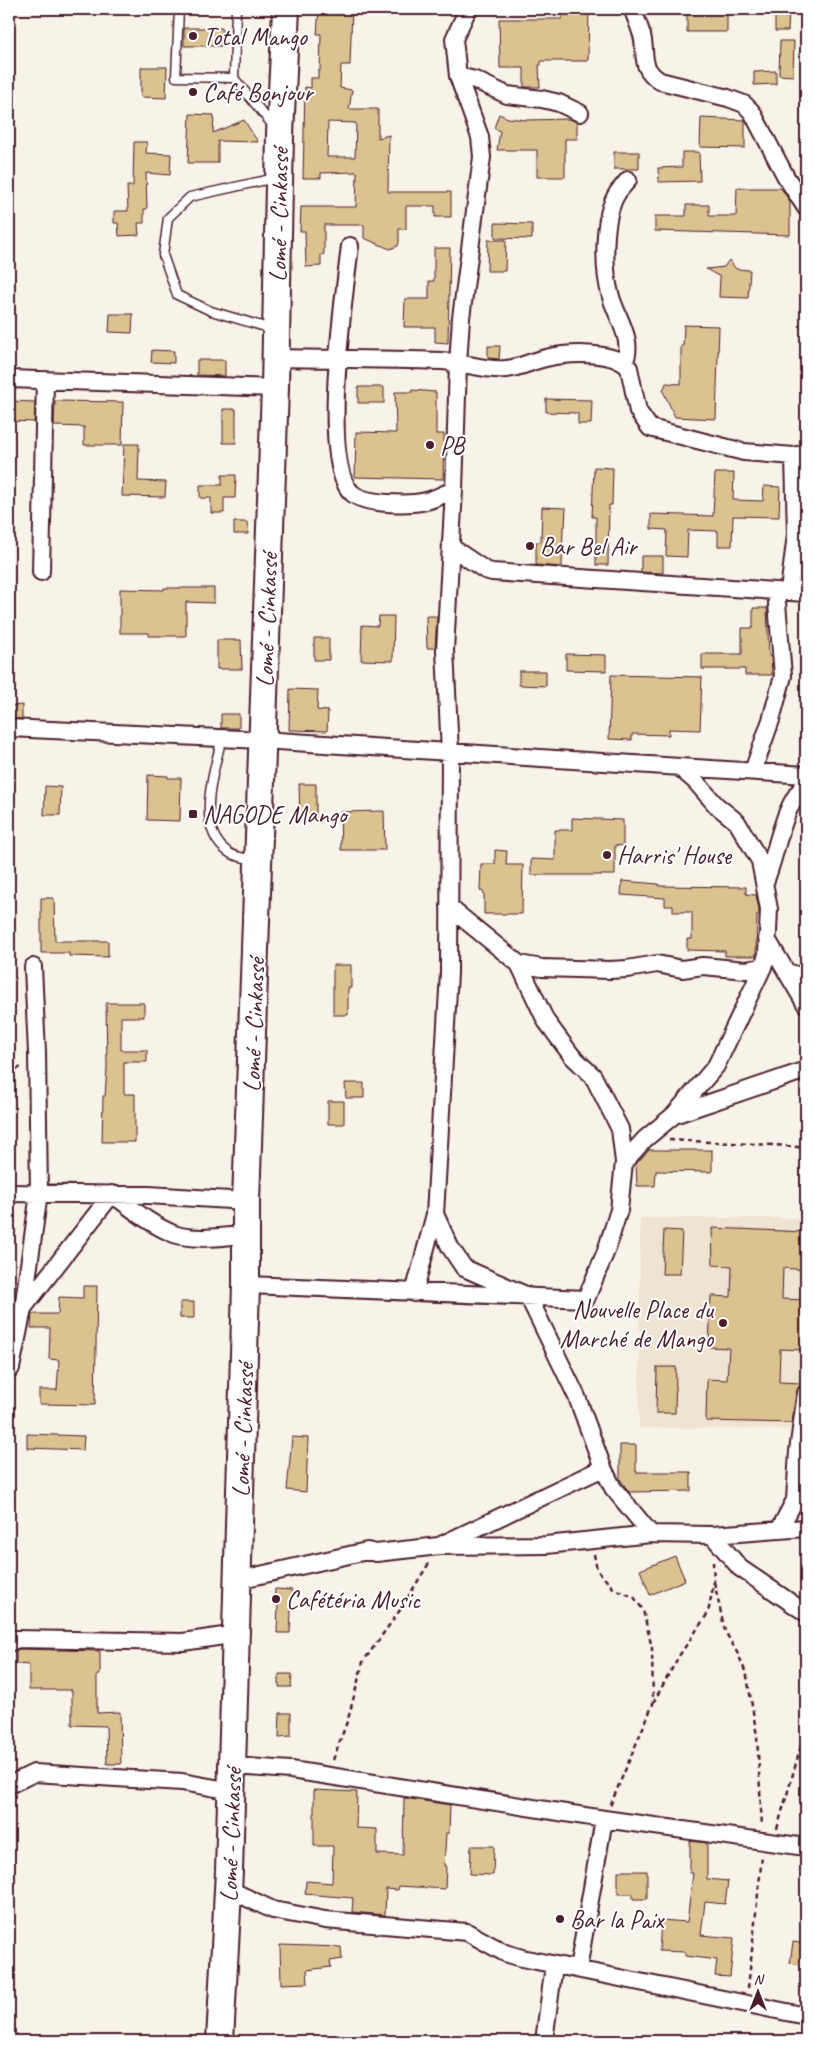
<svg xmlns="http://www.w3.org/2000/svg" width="815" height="2050" font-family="Caveat,sans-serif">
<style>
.built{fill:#efe4cf}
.building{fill:#dbc291;stroke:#4a1f2b;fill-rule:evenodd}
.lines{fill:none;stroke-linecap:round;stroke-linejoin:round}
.service-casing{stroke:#4a1f2b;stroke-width:11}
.minor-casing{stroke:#4a1f2b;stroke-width:20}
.trunk-casing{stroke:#4a1f2b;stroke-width:30}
.path{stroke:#4a1f2b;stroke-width:2.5;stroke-dasharray:5 4;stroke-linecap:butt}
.service{stroke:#fff;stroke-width:8}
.minor{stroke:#fff;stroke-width:16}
.trunk{stroke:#fff;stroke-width:26}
.poi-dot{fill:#4a1f2b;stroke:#fff;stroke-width:2}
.labels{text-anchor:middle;stroke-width:4;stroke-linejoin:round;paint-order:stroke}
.poi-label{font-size:25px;fill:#4a1f2b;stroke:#fff;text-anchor:start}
.street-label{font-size:25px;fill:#4a1f2b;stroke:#fff}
</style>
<rect width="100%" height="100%" fill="#f8f3e9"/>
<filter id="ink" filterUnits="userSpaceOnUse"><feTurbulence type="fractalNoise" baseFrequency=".02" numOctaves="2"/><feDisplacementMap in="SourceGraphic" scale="10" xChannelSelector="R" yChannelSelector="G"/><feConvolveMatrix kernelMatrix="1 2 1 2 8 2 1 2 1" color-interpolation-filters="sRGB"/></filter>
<g filter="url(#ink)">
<path class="built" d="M640,1218H806V1429L639,1428Z"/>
<path class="building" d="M319,9H352L350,65H341L340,88L352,90L349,109H378V138L389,135L388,192H451V217H435V206H406V229H399V242L398,246L390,249L364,238V225H324V254L321,255V266L306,267L305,231H300L301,207H356L357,172L321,173V178H303L305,87L311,88V78H318V71H320L321,34H317ZM328,122L356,123L355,157H327Z
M562,9H589L588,61H541V65H539L540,87H524V68H500L499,19H562Z
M687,9H727V32H687Z
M775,9H789L788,31H775Z
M184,28H222V46H184Z
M780,41H794L793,76L779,75Z
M141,67H167L166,98L141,97Z
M776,71V84L754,85V72Z
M190,114L214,115L213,133L244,120L258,142L218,141V163H188Z
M499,114L508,118L527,120L569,119L577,122V139H565V177H537V150H497L500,131L494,128Z
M701,118L745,120V148L700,147Z
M134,142H147L146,153L171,154L170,175L146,173L147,209H144V223H138L139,235L119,236L118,223H114V211H128L127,186H133Z
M614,152H639V169H614Z
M682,152H699L700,181L659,182L658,168L682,167Z
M737,188H781L790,202V235L655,231V216H686V205H709V216H736Z
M495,223L532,224V239L495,238Z
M488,240H506L505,271H487Z
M434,248H450L448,343L435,342V327H404L405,299H429V281H434Z
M729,260L736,269L750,270L748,298L719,297L720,277L706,269L724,267Z
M110,314H133L132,333L109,332Z
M684,325L719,326L716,419L675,417L663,391L666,383L681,384V346H683Z
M488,346H500L499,359L488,358Z
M152,350L174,351V363L151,362Z
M197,360H225V376L197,375Z
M358,387H384V403H358Z
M412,390L436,392V434H444L443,479L355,477L356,432L396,433L395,392H412Z
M546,399L592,400L591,424H578V413L546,412Z
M9,401L35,402L34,422L9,421Z
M55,401L123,402L122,445H84V427L54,426Z
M223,409H236V443H223Z
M124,444H139L138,481L166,482L165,497L122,496Z
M594,467L613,468L612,505H609L608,565H596V517H592Z
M715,473H734L733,500L763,501L764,486L780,487L779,517L733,516L732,546H718V531L688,530L687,557L666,556L667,530L651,529V514L713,516Z
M222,475H236L235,498H224V513H211V498H200V485H222Z
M542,507L566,508L565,527H563L562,567L536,565V542H541Z
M234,522H247L248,534H234Z
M641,556H663V573L641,572Z
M164,588H214V603L186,602V636H149V633H120V589L164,590Z
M753,608H767L769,656H771L772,675H745V669H702V654H742V628H753Z
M379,616H394L393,661L361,660L362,625L378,626Z
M426,616H437L435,648H427Z
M314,638H329V660H314Z
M217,640H241L242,669H217Z
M566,654L606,655V671L566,670Z
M519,671H546V686L519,685Z
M611,675L702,677L700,730L669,729V735L632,734V740L609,739Z
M290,689L318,690L317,710L328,711L327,731L289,730Z
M22,705V719L10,718V706Z
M221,714H239V728H221Z
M148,775L168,776V778H181L180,821L147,820Z
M299,784H316V821H300Z
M45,786L61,787L60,815H44Z
M384,811L385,850H341L340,812Z
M572,818L623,820V846L615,845V875H531V859L555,860V830H572Z
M495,850L507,851L506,865H523L522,914H484V892L480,891L481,864H495Z
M622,881L659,884V886L746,887V894L756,895L759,910V915H757L756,956H725V951L687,950V939H692V912H673V906H665V898L621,895Z
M41,898H54L55,941H108V957L69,956V953H41Z
M333,965H351V988H348V1015H333Z
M106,1003H144V1017H121V1050H147V1062H124V1094H135V1142H102L103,1096H105L107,1067Z
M345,1083H364V1098H346Z
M328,1101H344V1124H328Z
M649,1150H712V1172L656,1171L655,1186H637L636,1164Z
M712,1228L806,1232V1270L783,1268L782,1299L806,1300L804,1350L780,1349L779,1382L802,1383L796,1392L792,1423L706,1421L707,1379L727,1380L729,1348L709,1347L711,1296L731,1297L732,1266L713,1265Z
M664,1230L682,1231L680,1274H662Z
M83,1286H97L95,1405L39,1404V1390H57L59,1360L49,1359L50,1328H31L32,1314H58L59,1297L83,1298Z
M180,1302H194V1318H180Z
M657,1367H676L675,1413H656Z
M27,1434L84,1436L83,1450L27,1448Z
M292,1437L308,1438L306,1492L287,1490Z
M620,1445H636V1472H691V1491L629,1492L620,1479Z
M675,1556L685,1580L650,1595L640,1570Z
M275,1589L292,1590L290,1633H277L278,1604H274Z
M19,1649L100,1651V1675H97V1713L120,1712L121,1764H107L106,1726L72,1725V1690H29V1665L16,1664V1651Z
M279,1674H292L291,1687H279Z
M280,1713H291V1736L279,1737Z
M314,1790L357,1792L356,1828L377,1829V1854L403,1855L404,1798L450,1805L449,1833H446L444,1866H446L445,1889L399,1886L398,1890L386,1889L385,1915L352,1912L353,1898L305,1894L306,1881L332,1883L333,1846H314Z
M690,1841L707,1843V1879L728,1881L725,1904L705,1902L701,1935L734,1938L730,1977L715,1976L717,1960L685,1956V1952L659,1951L661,1920L687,1922L693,1873H690Z
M471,1846H494L493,1875L470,1874Z
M618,1871H647V1899H633V1894H618Z
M793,1942L806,1944V1966L790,1963Z
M280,1945L341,1947L342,1959L330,1961L331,1967L307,1970L308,1983L281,1984Z"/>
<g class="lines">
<g class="service-casing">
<path id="service" d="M179,9L176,77L234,78
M236,9L234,78L274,127
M272,329L211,311L177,295L163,255L168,218L190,197L275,178
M222,738C214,771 194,828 228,852C234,857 246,858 254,860"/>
</g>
<g class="minor-casing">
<path id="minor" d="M632,9C636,17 639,26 642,35C647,56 639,67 660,81L728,98L744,104L752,112L786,177L806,208
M458,76L475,80L507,95L542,99L559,103L580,113
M350,246C345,290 319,465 352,493C365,505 410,505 426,501C436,499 445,493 454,490
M275,358C331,359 387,359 442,361C464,362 484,371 506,369C520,368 532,361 546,358C567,353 614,350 629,368L638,411L650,428L744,452L794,456L806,453
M624,363C635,341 617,318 611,297C603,271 602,216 618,192C621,188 625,184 628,180
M9,379L275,388
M451,547L485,570L492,572L806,593
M41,572L45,380
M789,591L796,534L794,456
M9,728L262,740L806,775
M753,771L771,720L783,676L776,591
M765,882C777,854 782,805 806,784
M767,939L806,1005
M519,964L542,968L610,970L627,969L657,964L682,969L703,966L746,970L763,967L767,954L769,909L760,861L737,822L716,805L695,781L680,768
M787,972L806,978
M674,1115L806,1070
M624,1162L645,1139L674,1115L716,1066L763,967
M9,1193L148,1195L246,1201
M435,1214L450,1247L464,1268L528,1296L577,1397L603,1468L613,1488L651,1534
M246,1285L586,1299L606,1251L619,1210L624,1162L620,1129L593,1076L572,1056L546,1021L519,964L449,907
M414,1293L435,1214L436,1197L449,973L450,753L445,650L454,490L458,364L461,318L482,157L480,137L458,76L454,39L468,9
M24,1307L112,1194C131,1208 151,1225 174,1234C193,1241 226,1237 246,1234
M9,1371L11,1368L23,1309L39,1193L37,1053L33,967
M779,1530L795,1500L798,1451L806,1393
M712,1535L740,1568L806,1613
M441,1545L603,1468
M238,1580L367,1551L376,1553L439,1546L546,1545L651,1534L712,1535L806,1528
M9,1643L17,1639L183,1642L237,1634
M233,1766L291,1770L604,1819L806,1847
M9,1785L34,1773L182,1782L232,1791
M228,1889L273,1910L325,1920L467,1932L505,1953L522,1958L806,2016
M578,1969L604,1819
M544,2041L554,1965"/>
</g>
<g class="trunk-casing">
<path id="trunk" d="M220,2041L229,1871L246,1285V1201L275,388L280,134L286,9"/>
</g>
<path class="path" d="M9,1075L22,1066
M669,1140L775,1145L798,1147L806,1152
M594,1554L597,1570L614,1589L634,1597L643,1610L652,1648L653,1704L610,1806
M714,1582L725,1631L739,1656L747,1676L757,1736L762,1826
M653,1703L679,1656L708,1613L714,1582L713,1562
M333,1760L348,1719L363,1662L400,1610L429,1563
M777,1829L806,1729
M748,1988L762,1856"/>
<use href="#service" class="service"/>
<use href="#minor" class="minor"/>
<use href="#trunk" class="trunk"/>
</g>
</g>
<g class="poi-dot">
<circle cx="193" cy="36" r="5"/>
<circle cx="193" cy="92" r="5"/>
<circle cx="430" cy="445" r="5"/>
<circle cx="530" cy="546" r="5"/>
<rect x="188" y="809" width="10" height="10" rx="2.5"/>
<circle cx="607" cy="855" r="5"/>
<circle cx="723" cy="1323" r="5"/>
<circle cx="276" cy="1599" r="5"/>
<circle cx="560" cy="1919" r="5"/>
</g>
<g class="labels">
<g class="poi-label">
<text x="203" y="45">Total Mango</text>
<text x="203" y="101">Café Bonjour</text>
<text x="440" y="454">PB</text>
<text x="540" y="555">Bar Bel Air</text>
<text x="203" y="823">NAGODE Mango</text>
<text x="617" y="864">Harris' House</text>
<text x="713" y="1318" text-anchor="end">Nouvelle Place du<tspan x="713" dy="29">Marché de Mango</tspan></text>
<text x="286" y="1608">Cafétéria Music</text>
<text x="570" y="1928">Bar la Paix</text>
</g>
<g class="street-label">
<text transform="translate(278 215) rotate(-89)" y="9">Lomé - Cinkassé</text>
<text transform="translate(266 620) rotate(-88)" y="9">Lomé - Cinkassé</text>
<text transform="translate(253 1025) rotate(-88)" y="9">Lomé - Cinkassé</text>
<text transform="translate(242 1430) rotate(-88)" y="9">Lomé - Cinkassé</text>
<text transform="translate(230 1835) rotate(-88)" y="9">Lomé - Cinkassé</text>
</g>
</g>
<rect width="815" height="2050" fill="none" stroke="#fff" stroke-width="30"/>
<rect x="15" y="15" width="785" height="2020" fill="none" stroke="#4a1f2b" stroke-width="2" filter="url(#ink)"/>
<g transform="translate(758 1992)" stroke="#ffffff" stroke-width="4" paint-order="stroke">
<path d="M0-4L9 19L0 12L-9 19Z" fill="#4a1f2b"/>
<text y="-8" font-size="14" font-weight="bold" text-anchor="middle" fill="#4a1f2b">N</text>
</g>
</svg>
